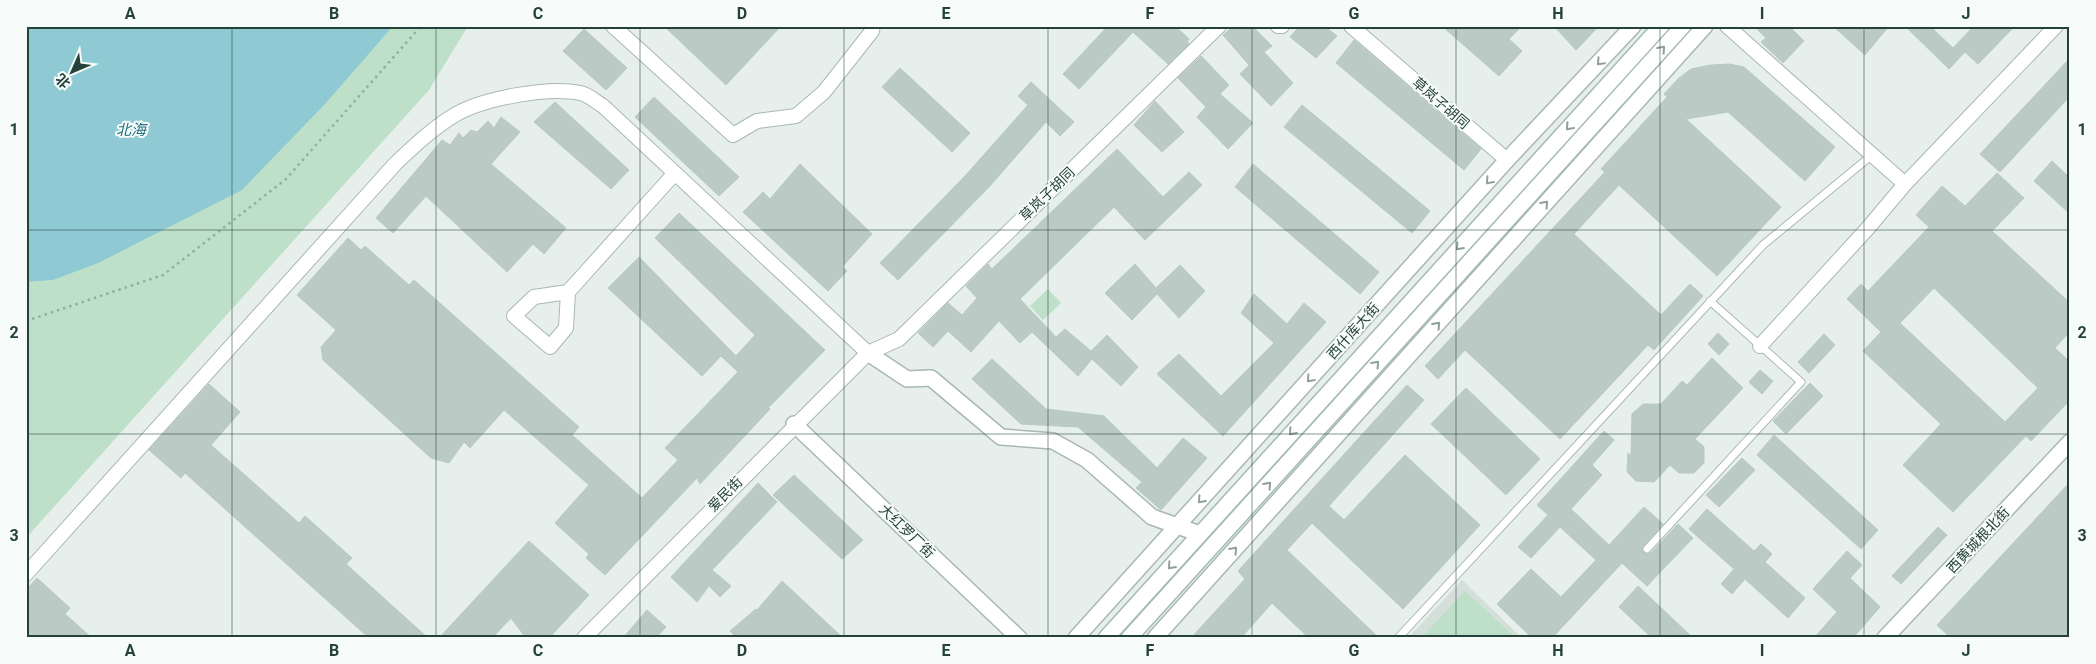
<svg xmlns="http://www.w3.org/2000/svg" width="2096" height="664" font-family="Roboto,'Noto Sans SC',sans-serif">
<style>
.built{fill:#d4dfda}
.green{fill:#bfe0c8}
.water{fill:#8ec9d4}
.building{fill:#bbcac4;stroke:#b8c9c2;fill-rule:evenodd}
.lines{fill:none;stroke-linecap:round;stroke-linejoin:round}
.service-casing{stroke:#a8b8b2;stroke-width:9}
.minor-casing{stroke:#a8b8b2;stroke-width:16}
.tertiary-casing{stroke:#a8b8b2;stroke-width:18}
.secondary-casing{stroke:#a4bbb3;stroke-width:18}
.path{stroke:#86b3a5;stroke-width:2.5;stroke-dasharray:2.5 4;stroke-linecap:butt}
.service{stroke:#fff;stroke-width:7}
.minor{stroke:#fff;stroke-width:14}
.tertiary{stroke:#fff;stroke-width:15}
.secondary{stroke:#fff;stroke-width:15}
.oneway{stroke:#92a09c}
.grid{fill:none;stroke:#24423a;stroke-width:1;stroke-opacity:0.55}
.labels{text-anchor:middle;stroke-width:4;stroke-linejoin:round;paint-order:stroke}
.street-label{font-size:14px;fill:#24423a;stroke:#f7fbf9}
.water-label{font-size:15px;font-style:italic;fill:#1c6f80;stroke:#f7fbf9}
.neatline{fill:none;stroke:#24423a;stroke-width:2}
.grid-label{font-size:16px;text-anchor:middle;font-weight:bold;fill:#24423a}
</style>
<rect width="100%" height="100%" fill="#e6efeb"/>
<path class="built" d="M1462,580L1522,638H1408Z"/>
<path class="green" d="M26,26H468L429,90L26,538Z
M1048,289L1061,303L1043,320L1030,306Z
M1465,591L1516,638H1421Z"/>
<path class="water" d="M26,26H393L325,104L242,190L98,263L53,280L26,282Z"/>
<path class="building" d="M664,26H781L726,85Z
M1108,26H1175L1189,39L1187,42L1189,44L1168,64L1133,32L1079,89L1063,74Z
M1234,26H1252L1272,46L1264,52L1293,83L1271,106L1240,74L1249,65L1223,35Z
M1300,26H1324L1337,36L1316,58L1290,37Z
M1442,26H1522L1509,39L1522,51L1499,76Z
M1554,26H1599L1576,50Z
M1754,26H1789L1804,41L1783,63L1761,42L1766,38Z
M1833,26H1889L1865,55Z
M1905,26H1930L1953,48L1974,26H2015L1978,64L1965,52L1949,69Z
M584,29L627,68L606,90L563,51Z
M1354,40L1481,149L1464,170L1336,63Z
M1201,56L1229,85L1220,94L1253,123L1228,149L1197,117L1206,107L1178,78Z
M2070,58V96L2000,172L1980,154Z
M1729,64L1744,67L1835,147L1805,181L1728,112L1686,119L1781,207L1717,276L1619,185L1574,234L1661,315L1690,284L1703,296L1654,350L1648,345L1560,439L1465,350L1438,379L1425,366L1605,172L1601,169L1667,97L1664,94L1679,78L1691,69L1711,65Z
M900,68L970,133L952,152L882,87Z
M1031,82L1074,122L1060,136L1046,122L989,187L898,280L880,263L965,176L1028,105L1018,96Z
M654,97L739,177L719,196L635,117Z
M1155,101L1184,132L1162,152L1134,125Z
M555,102L629,170L611,189L534,122Z
M1302,105L1430,211L1412,233L1284,127Z
M501,117L520,132L491,164L566,228L544,254L533,244L507,272L426,196L393,233L376,218L442,140L450,145L459,133L463,138L471,130L477,132L488,121L494,128Z
M1117,149L1163,197L1189,172L1202,185L1145,240L1114,207L1020,299L1056,337L1065,329L1091,351L1107,335L1138,367L1121,386L1092,359L1078,376L1032,332L1020,343L999,321L971,352L948,331L933,347L918,333L948,303L962,315L977,298L966,286L988,264L992,269Z
M2052,161L2070,178V214L2034,181Z
M800,164L872,234L842,267L847,271L828,291L743,212L763,192L770,199Z
M1253,164L1379,272L1360,294L1235,187Z
M1997,173L2024,198L1992,231L2070,303V331L2055,348L2070,362V400L2031,441L2026,436L1953,512L1903,465L1941,424L1863,351L1881,332L1847,299L1861,284L1868,291L1929,227L1916,215L1942,186L1965,206ZM1934,288L2038,388L2005,422L1900,323Z
M679,213L825,350L768,408L770,409L700,484L697,478L605,575L586,558L589,554L555,523L589,485L504,410L470,448L464,442L449,463L431,458L323,360L321,347L336,330L297,295L348,238L361,250L365,246L409,285L414,280L579,427L572,435L642,498L678,460L665,448L738,372L721,356L702,376L608,288L639,257L736,356L755,335L655,238Z
M1135,264L1156,288L1180,265L1205,291L1179,318L1157,294L1132,320L1105,293Z
M1254,294L1287,324L1304,303L1326,322L1223,436L1157,374L1179,354L1221,396L1274,343L1241,313Z
M1718,333L1729,344L1719,355L1708,344Z
M1824,334L1835,345L1809,373L1798,362Z
M1712,358L1743,388L1695,439L1704,447V463L1694,473H1679L1670,465L1654,482L1636,481L1627,472L1628,453L1631,456L1632,414L1643,404H1661L1682,381L1687,385Z
M992,359L1046,409L1104,416L1157,468L1183,438L1207,458L1161,510L1136,488L1142,482L1078,427L1021,424L972,379Z
M1760,370L1773,381L1762,394L1749,382Z
M1810,383L1823,396L1786,434L1773,421Z
M209,384L240,412L211,445L299,523L305,516L352,558L346,564L428,638H369L185,473L181,478L149,450Z
M1407,385L1424,400L1329,506L1344,520L1405,455L1480,525L1403,609L1312,523L1287,550L1379,638H1309L1272,603L1241,638H1191L1245,579L1238,571Z
M1466,388L1540,459L1506,495L1431,424Z
M1604,431L1614,440L1592,465L1602,475L1571,509L1609,545L1644,507L1663,524L1643,546L1642,551L1645,554L1651,553L1678,524L1693,538L1647,586L1622,563L1552,638H1532L1497,604L1531,569L1561,597L1596,560L1560,527L1531,558L1518,547L1548,515L1537,505Z
M1774,435L1878,530L1861,549L1757,455Z
M1742,458L1755,470L1719,507L1706,495Z
M794,475L863,540L842,559L773,495Z
M2070,482V638H1951L1937,625Z
M758,483L777,502L712,570L731,586L720,597L709,586L697,602L671,577Z
M1707,509L1754,551L1761,544L1772,554L1765,562L1805,598L1788,618L1745,579L1732,594L1721,584L1734,569L1689,529Z
M1938,527L1947,535L1901,584L1892,576Z
M529,541L589,595L549,638H526L511,618L492,638H439Z
M1847,551L1862,565L1850,578L1880,607L1853,638H1814L1837,612L1813,589Z
M37,578L70,608L65,614L92,638H26V590Z
M782,581L843,638H737L730,631L756,609L757,610Z
M1638,586L1693,638H1652L1619,607Z
M647,610L666,627L656,638H623Z"/>
<g class="lines">
<g class="service-casing">
<path id="service" d="M1647,549L1801,382L1710,301
M1398,638L1763,245L1872,155"/>
</g>
<g class="minor-casing">
<path id="minor" d="M613,26L733,135L757,121L796,116L824,92L872,31L873,26
M1278,26H1282
M1351,26L1507,160
M1727,26L1905,184L2056,26
M568,292L566,328L550,347L514,316L534,297L568,292L675,173
M1760,346L1868,228L1905,184
M26,574L396,163C414,146 432,129 453,116C480,99 548,86 580,93C588,94 596,102 603,106L868,353
M584,638L868,353L899,339L1219,26"/>
</g>
<g class="tertiary-casing">
<path id="tertiary" d="M868,353L907,379L931,378L1001,437L1053,441L1087,460L1152,517L1200,534
M794,424L1019,638
M1076,638L1507,160L1633,26
M1155,638L1705,26
M1885,638L2070,442"/>
</g>
<g class="secondary-casing">
<path id="secondary" d="M1106,638L1661,26
M1129,638L1683,26"/>
</g>
<path class="path" d="M26,321L163,275L286,179L421,26"/>
<use href="#service" class="service"/>
<use href="#minor" class="minor"/>
<use href="#tertiary" class="tertiary"/>
<use href="#secondary" class="secondary"/>
</g>
<defs><path id="oneway-chevron" d="M-2-3.5L2.5 0L-2 3.5" fill="none" stroke-width="1.6" stroke-linecap="round" stroke-linejoin="round" transform="scale(1.25)"/></defs>
<g class="oneway">
<use href="#oneway-chevron" transform="translate(1662 49) rotate(-48)"/>
<use href="#oneway-chevron" transform="translate(1600 62) rotate(133)"/>
<use href="#oneway-chevron" transform="translate(1569 127) rotate(132)"/>
<use href="#oneway-chevron" transform="translate(1489 181) rotate(132)"/>
<use href="#oneway-chevron" transform="translate(1545 204) rotate(-48)"/>
<use href="#oneway-chevron" transform="translate(1459 247) rotate(132)"/>
<use href="#oneway-chevron" transform="translate(1437 325) rotate(-48)"/>
<use href="#oneway-chevron" transform="translate(1376 364) rotate(-48)"/>
<use href="#oneway-chevron" transform="translate(1310 379) rotate(132)"/>
<use href="#oneway-chevron" transform="translate(1292 432) rotate(132)"/>
<use href="#oneway-chevron" transform="translate(1268 485) rotate(-48)"/>
<use href="#oneway-chevron" transform="translate(1201 500) rotate(132)"/>
<use href="#oneway-chevron" transform="translate(1234 550) rotate(-48)"/>
<use href="#oneway-chevron" transform="translate(1171 566) rotate(132)"/>
</g>
<path class="grid" d="M232,26V638M436,26V638M640,26V638M844,26V638M1048,26V638M1252,26V638M1456,26V638M1660,26V638M1864,26V638M26,230H2070M26,434H2070"/>
<g class="labels">
<g class="street-label">
<text transform="translate(1441 103) rotate(41)" y="5">草岚子胡同</text>
<text transform="translate(1047 194) rotate(-44)" y="5">草岚子胡同</text>
<text transform="translate(1353 331) rotate(-48)" y="5">西什库大街</text>
<text transform="translate(725 494) rotate(-45)" y="5">爱民街</text>
<text transform="translate(907 531) rotate(44)" y="5">大红罗厂街</text>
<text transform="translate(1978 540) rotate(-47)" y="5">西黄城根北街</text>
</g>
<g class="water-label">
<text x="131" y="135">北海</text>
</g>
</g>
<rect width="2096" height="664" fill="none" stroke="#f7fbf9" stroke-width="55"/>
<g transform="translate(72 72) rotate(225)" stroke="#f7fbf9" stroke-width="4" paint-order="stroke">
<path d="M0-4L9 19L0 12L-9 19Z" fill="#24423a"/>
<text y="-8" font-size="14" font-weight="bold" text-anchor="middle" fill="#24423a">北</text>
</g>
<rect x="28" y="28" width="2040" height="608" class="neatline"/>
<g class="grid-label">
<text x="130" y="19">A</text>
<text x="334" y="19">B</text>
<text x="538" y="19">C</text>
<text x="742" y="19">D</text>
<text x="946" y="19">E</text>
<text x="1150" y="19">F</text>
<text x="1354" y="19">G</text>
<text x="1558" y="19">H</text>
<text x="1762" y="19">I</text>
<text x="1966" y="19">J</text>
<text x="14" y="135">1</text>
<text x="2082" y="135">1</text>
<text x="14" y="338">2</text>
<text x="2082" y="338">2</text>
<text x="14" y="541">3</text>
<text x="2082" y="541">3</text>
<text x="130" y="656">A</text>
<text x="334" y="656">B</text>
<text x="538" y="656">C</text>
<text x="742" y="656">D</text>
<text x="946" y="656">E</text>
<text x="1150" y="656">F</text>
<text x="1354" y="656">G</text>
<text x="1558" y="656">H</text>
<text x="1762" y="656">I</text>
<text x="1966" y="656">J</text>
</g>
</svg>
